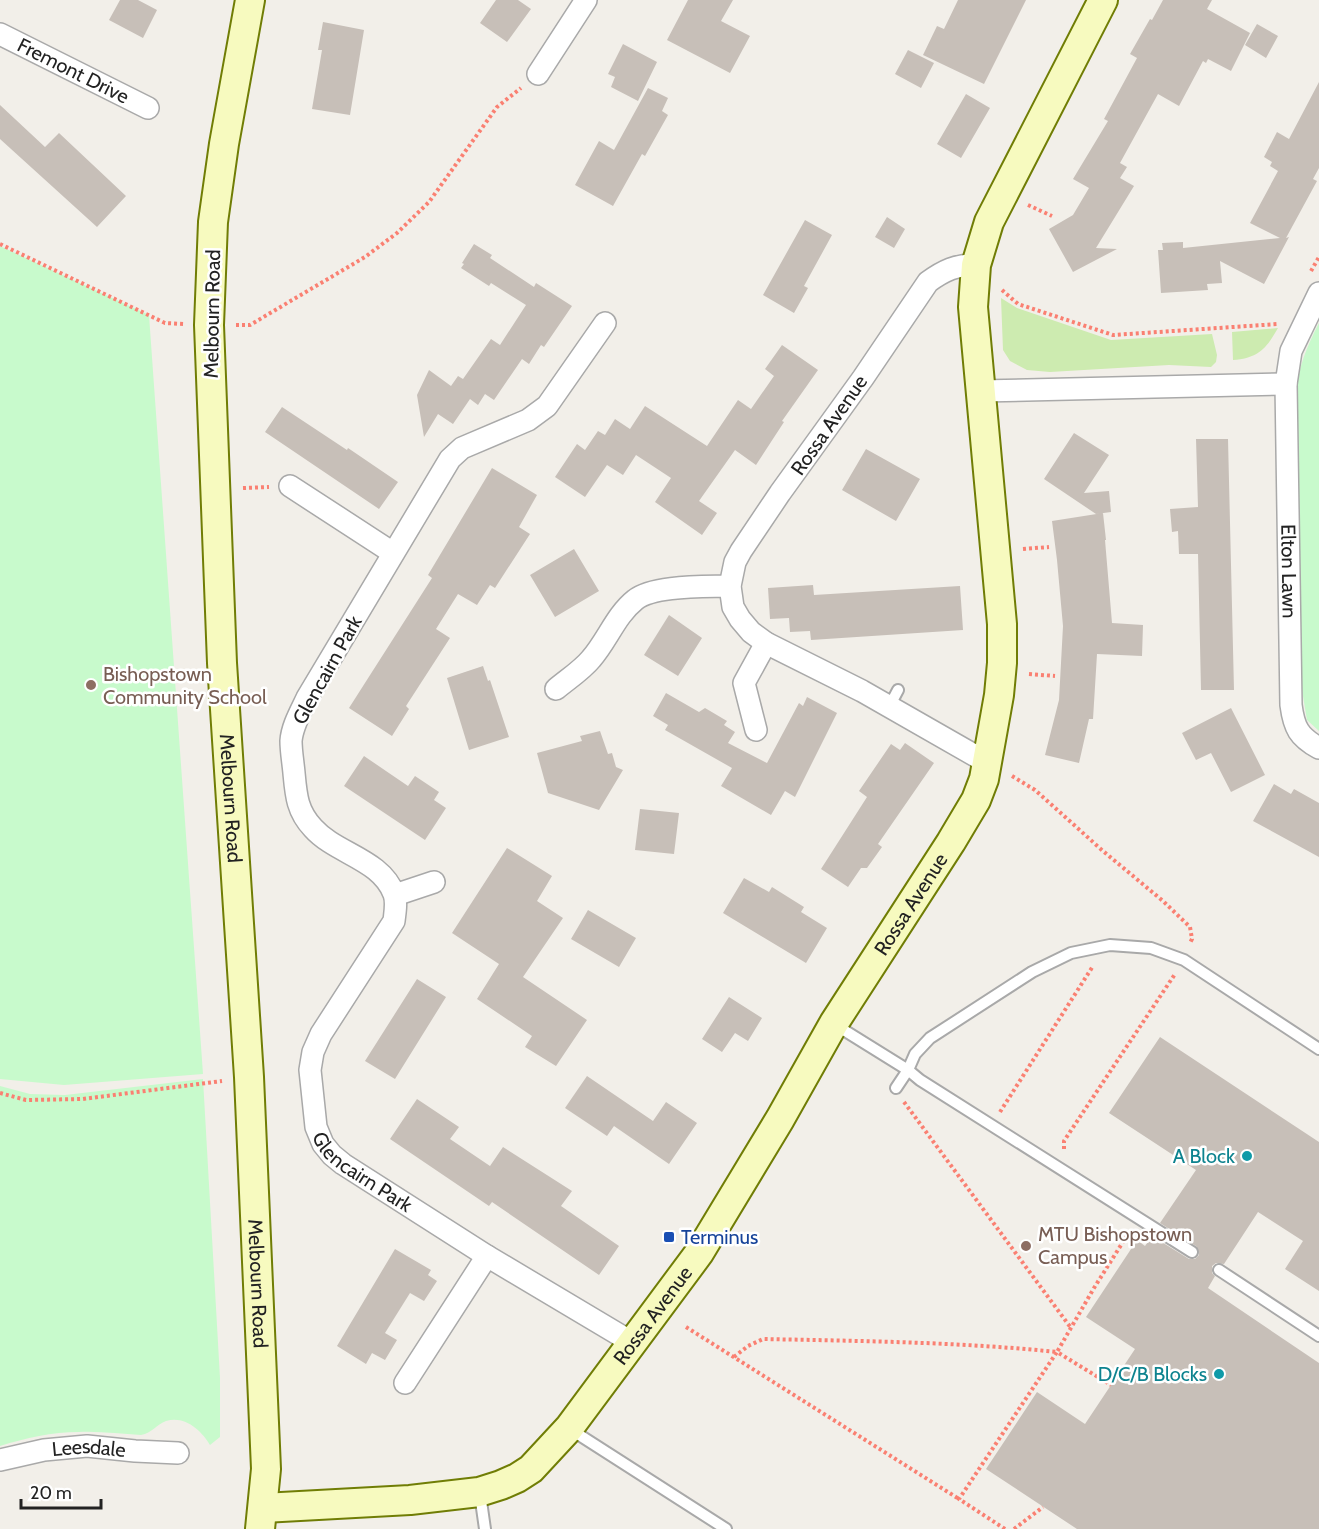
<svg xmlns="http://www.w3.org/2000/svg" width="1319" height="1529" font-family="Cabin,sans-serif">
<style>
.grass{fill:#cdebb0}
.park{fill:#c8facc}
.building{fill:#c7bfb8}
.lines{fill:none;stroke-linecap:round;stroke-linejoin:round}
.lane-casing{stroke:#a9a9a9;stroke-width:14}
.street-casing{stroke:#a9a9a9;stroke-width:24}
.secondary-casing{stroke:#707d05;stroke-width:32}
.path{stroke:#fa8072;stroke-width:4;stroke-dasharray:3 3;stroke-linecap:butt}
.lane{stroke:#fff;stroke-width:10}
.street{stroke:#fff;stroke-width:21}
.secondary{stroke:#f7fabf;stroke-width:28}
.education-dot{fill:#8d6e63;stroke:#fff;stroke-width:2}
.culture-dot{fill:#0f9aa8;stroke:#fff;stroke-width:2}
.transit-dot{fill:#1a4fb4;stroke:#fff;stroke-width:2}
.labels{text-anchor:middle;stroke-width:5;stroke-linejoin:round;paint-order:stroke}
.street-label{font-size:20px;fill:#222;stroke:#fff}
.education-label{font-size:20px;fill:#785e54;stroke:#fff;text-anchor:start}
.culture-label{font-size:20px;fill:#0d838f;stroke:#fff;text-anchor:end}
.transit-label{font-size:20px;fill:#164399;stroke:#fff;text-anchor:start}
</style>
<rect width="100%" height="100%" fill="#f2efe9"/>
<path class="grass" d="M1001,298L1017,308L1111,340L1212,334L1217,355L1216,362L1211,367L1169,365L1050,372L1027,370L1010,361L1003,350Z
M1278,328C1266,349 1258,358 1233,360L1232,332Z"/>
<path class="park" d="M0,246L149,315L203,1074L64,1085L0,1079Z
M1319,323V731L1307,720L1302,690L1296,393C1298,368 1307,346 1319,323Z
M203,1079L220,1378V1437L210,1445C202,1431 185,1415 166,1421C157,1424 152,1433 141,1435C120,1434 100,1431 79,1432C52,1432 26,1438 0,1446V1086L30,1094L65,1095Z"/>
<path class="building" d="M120,0H138L157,10L143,38L109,20Z
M496,0H518L531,9L507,42L480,23Z
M688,0H733L721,21L750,36L730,73L667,40Z
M958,0H1026L984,84L923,55L937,26L944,29Z
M1163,0H1212L1207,9L1250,33L1231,71L1208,59L1206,63L1203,61L1179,106L1158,94L1120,163L1127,167L1120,178L1134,186L1096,248L1117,249L1073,272L1049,229L1073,215L1089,188L1073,179L1108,121L1104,119L1137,58L1130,54L1150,19L1152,20Z
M323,22L364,30L350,115L312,109L322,50H318Z
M1257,24L1278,36L1266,58L1245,45Z
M623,44L657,62L638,101L611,87L615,77L608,74Z
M908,50L934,63L921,88L895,74Z
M1319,82V168L1313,179L1317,181L1286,238L1289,237L1264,284L1220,261L1222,283L1207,284L1208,290L1161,293L1158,250H1163L1162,243L1183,242V248L1280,238L1250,223L1278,171L1270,166L1272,162L1264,157L1277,132L1289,139Z
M648,88L668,98L662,111L668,115L645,156L642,154L613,206L575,185L599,141L614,150Z
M966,94L990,108L961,158L937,144Z
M0,105L45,147L59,133L126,196L97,227L0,139Z
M887,217L905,229L894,248L875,237Z
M805,220L832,235L804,286L808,288L794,313L763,295Z
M474,244L492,255L490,258L534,287L536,283L572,306L544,347L541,345L529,364L522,359L494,400L485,394L478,405L470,399L453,424L438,414L424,437L417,395L429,370L451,386L458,376L463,379L491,339L500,345L526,305L491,283L489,286L461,268L464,264L462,263Z
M782,345L818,370L782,421L784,422L756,465L735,450L699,501L717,513L702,535L655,502L671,478L636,455L623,475L607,465L585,497L555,477L577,444L585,450L598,431L605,435L615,419L630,429L645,406L707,446L738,400L751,409L774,376L765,369Z
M282,407L347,450L348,448L398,482L379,509L265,432Z
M1074,433L1109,455L1084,493L1109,491L1111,512L1096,514L1044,479Z
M1196,439H1228L1234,690H1201L1198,554H1179L1178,531L1172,532L1170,509L1198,507Z
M866,449L920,479L896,521L842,490Z
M492,468L537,495L519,527L530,534L495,588L490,585L477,605L458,594L436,629L450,638L406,706L409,709L392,736L349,708L432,578L428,575Z
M1103,513L1106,540H1105L1112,623L1143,625L1142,656L1097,654L1093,719H1089L1079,763L1045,755L1059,700L1063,626L1057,560L1052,521Z
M574,549L599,591L555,617L530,575Z
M813,585L814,595L960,586L963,630L811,640L810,631L790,632L789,618L770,619L768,588Z
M669,615L702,638L678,676L644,655Z
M483,666L488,681L490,680L509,737L469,750L447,678Z
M666,693L699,712L705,708L727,721L724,725L735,732L728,743L767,763L799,703L803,706L807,697L837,713L795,797L785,791L771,815L721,786L732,768L665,730L668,725L653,716Z
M1231,708L1265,775L1231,792L1211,753L1196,760L1182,733Z
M600,731L608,754L612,753L616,767L623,770L599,810L548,793L537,753L582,741L580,736Z
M905,743L934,763L878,844L882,847L867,868H861L848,887L821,869L867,797L859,791L891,744L900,750Z
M364,756L408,786L415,776L439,792L434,800L446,808L425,840L344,786Z
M1274,784L1291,794L1294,789L1319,803V857L1253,821Z
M640,809L679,813L674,854L635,850Z
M507,848L552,876L537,901L563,918L523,977L587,1020L556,1066L525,1047L532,1036L477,999L499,964L452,933Z
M744,878L769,892L772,887L804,907L801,912L827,928L806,963L723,913Z
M588,910L636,938L619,967L571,939Z
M417,979L446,997L395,1079L365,1061Z
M729,997L762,1018L748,1041L735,1033L722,1052L702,1039Z
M1160,1037L1319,1142V1291L1285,1269L1303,1241L1258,1212L1224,1264L1216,1263L1212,1266V1273L1215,1276L1208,1288L1319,1363V1529H1077L986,1469L1037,1392L1085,1424L1135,1349L1086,1317L1137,1240L1145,1246L1152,1236L1189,1259H1195L1199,1255V1252L1196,1246L1160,1223L1196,1170L1109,1113Z
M587,1076L653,1121L666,1102L697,1123L669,1164L614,1126L607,1136L565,1108Z
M417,1099L459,1127L450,1139L490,1166L503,1147L572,1191L561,1206L619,1246L599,1275L492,1202L489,1206L390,1139Z
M395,1249L431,1270L428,1275L437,1281L424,1301L410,1293L385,1333L397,1340L385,1360L372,1353L366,1364L337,1346Z"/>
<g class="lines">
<g class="lane-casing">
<path id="lane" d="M889,707L898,690
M834,1024L908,1070L920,1080L1192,1252
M896,1088L908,1070L915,1054L930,1038L1032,972L1071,953L1110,945L1151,948L1184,960L1319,1049
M1219,1270L1319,1336
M570,1429L726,1529
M480,1494L485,1529"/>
</g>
<g class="street-casing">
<g id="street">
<path id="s1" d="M0,34L148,108"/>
<path d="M538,74L586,0"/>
<path d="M976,265C957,264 943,271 928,282L863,378L780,493L741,551L735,562L730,586L733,607L740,619L751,632L766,643L862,691L988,763"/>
<path id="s2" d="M1319,293L1291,351L1286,384L1291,705C1294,728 1299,737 1319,748"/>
<path id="s3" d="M605,323L547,406L528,420L462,448L450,459L307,698C301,711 292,726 291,741C291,751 293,762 294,773C296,795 297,811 313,828C336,854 381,859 394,894C397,902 395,912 394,921L321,1034L313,1052L310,1070L316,1127L323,1144L332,1155L343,1164L487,1256L633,1343"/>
<path d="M980,391L1286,384"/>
<path d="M290,486L393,553"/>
<path d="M556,689C568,679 582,670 591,659C607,641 616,615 635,600C653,585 706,587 730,586"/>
<path d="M756,730L744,683L766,643"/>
<path d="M395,895L434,882"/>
<path d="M405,1383L487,1256"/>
<path id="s4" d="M0,1460L44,1450L87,1446L135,1451L178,1453"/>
</g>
</g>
<g class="secondary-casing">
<g id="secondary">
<path id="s5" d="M250,0L224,144L213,222L209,325L222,663L249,1077L266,1469L260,1529"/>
<path id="s6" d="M263,1508L410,1500L479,1492L501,1485L517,1478L531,1469L569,1428L699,1253L780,1119L834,1023L951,842L976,800L984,779L999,695L1002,663V624L973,307L976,265L989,222L1103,0"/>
</g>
</g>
<path class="path" d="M1028,205L1052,216
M0,244L165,323L184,324
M1311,271L1319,257
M1002,290L1018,304L1113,335L1278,324
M236,325H250L365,257L397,233L429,202L497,107L521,88
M243,488L269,487
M1023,549L1049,547
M1029,674L1055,676
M1012,776L1035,790L1103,851L1163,901L1190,927L1192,939L1190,943
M0,1093L26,1100L83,1099L222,1081
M904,1102L1071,1328
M1000,1112L1093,966
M1064,1149V1141L1175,974
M686,1327L959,1499
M734,1357L748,1346L763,1339C861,1341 960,1342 1057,1352L1094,1288L1128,1234
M1005,1529L959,1499L1057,1352L1111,1385
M1014,1529L1043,1507"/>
<use href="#lane" class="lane"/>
<use href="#street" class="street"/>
<use href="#secondary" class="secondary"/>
</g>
<g class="education-dot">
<circle cx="91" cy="685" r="6"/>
<circle cx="1026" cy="1246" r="6"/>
</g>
<g class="culture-dot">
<circle cx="1247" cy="1156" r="6"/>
<circle cx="1219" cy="1374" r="6"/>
</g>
<rect class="transit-dot" x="663" y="1231" width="12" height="12" rx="3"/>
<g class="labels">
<g class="street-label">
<text dy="7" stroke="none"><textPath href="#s1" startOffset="82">Fremont Drive</textPath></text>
<text transform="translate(212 314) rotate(-89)" y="7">Melbourn Road</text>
<text transform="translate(829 425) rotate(-55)" y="7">Rossa Avenue</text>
<text dy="7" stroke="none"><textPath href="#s2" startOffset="285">Elton Lawn</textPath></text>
<text transform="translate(327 670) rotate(-61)" y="7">Glencairn Park</text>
<text dy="7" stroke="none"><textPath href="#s5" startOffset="802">Melbourn Road</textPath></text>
<text dy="7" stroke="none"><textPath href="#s6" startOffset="956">Rossa Avenue</textPath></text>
<text dy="7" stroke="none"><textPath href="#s3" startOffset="1059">Glencairn Park</textPath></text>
<text dy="7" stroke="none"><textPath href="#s5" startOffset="1288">Melbourn Road</textPath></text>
<text dy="7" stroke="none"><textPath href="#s6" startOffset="470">Rossa Avenue</textPath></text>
<text dy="7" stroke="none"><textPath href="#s4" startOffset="90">Leesdale</textPath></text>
</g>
<g class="education-label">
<text x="103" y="681">Bishopstown<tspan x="103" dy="23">Community School</tspan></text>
<text x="1038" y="1241">MTU Bishopstown<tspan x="1038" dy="23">Campus</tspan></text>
</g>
<g class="culture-label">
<text x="1235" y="1163">A Block</text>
<text x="1207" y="1381">D/C/B Blocks</text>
</g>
<g class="transit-label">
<text x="681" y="1244">Terminus</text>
</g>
</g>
<path d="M21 1499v9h80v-9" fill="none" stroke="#222222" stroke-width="3"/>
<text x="30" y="1499" font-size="18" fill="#222222" stroke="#ffffff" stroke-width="4.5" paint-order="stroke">20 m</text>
</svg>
